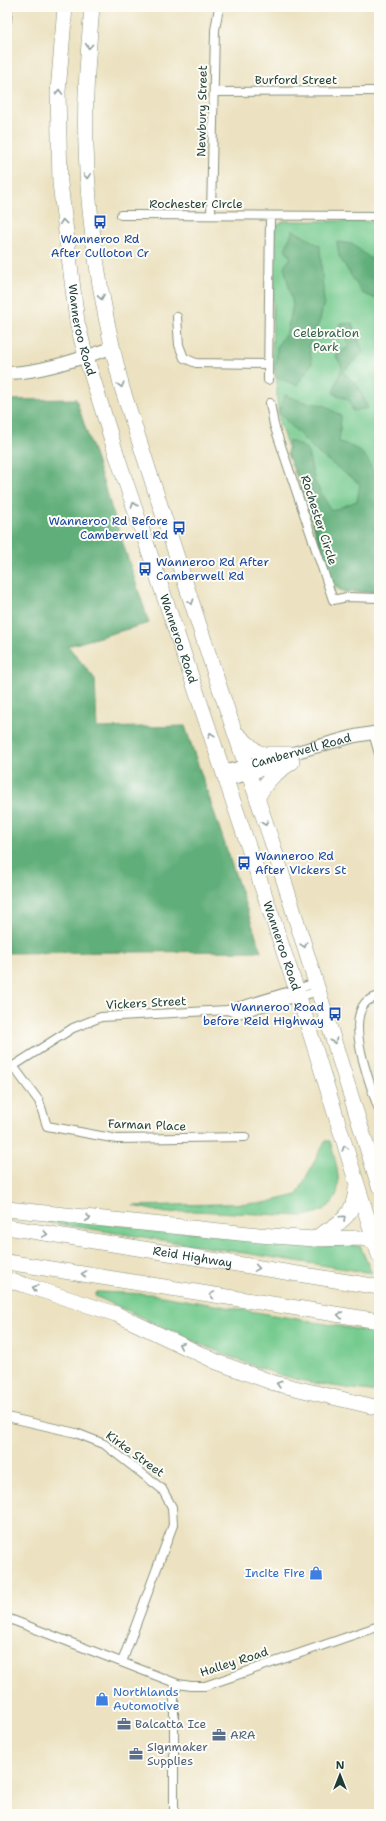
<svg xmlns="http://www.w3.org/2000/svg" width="386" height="1821" font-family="'Shantell Sans',sans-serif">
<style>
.green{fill:#75ca8e;stroke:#4a8461}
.forest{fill:#60ae79;stroke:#407656}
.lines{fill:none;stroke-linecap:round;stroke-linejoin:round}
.street-casing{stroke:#86907a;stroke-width:10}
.secondary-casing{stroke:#86907a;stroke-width:14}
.highway-casing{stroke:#86907a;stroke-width:16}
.street{stroke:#fff;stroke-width:8}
.secondary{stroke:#fff;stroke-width:12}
.highway{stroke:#fff;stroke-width:15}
.oneway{stroke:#8f9e9a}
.labels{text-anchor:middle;stroke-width:4;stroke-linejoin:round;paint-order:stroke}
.street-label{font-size:12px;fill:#1f3d34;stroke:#fdfcf7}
.transit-label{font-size:12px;fill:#164399;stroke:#fdfcf7;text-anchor:end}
.park-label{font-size:12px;fill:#34604a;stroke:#fdfcf7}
.shop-label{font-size:12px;fill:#366cbe;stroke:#fdfcf7;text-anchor:end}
.service-label{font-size:12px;fill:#4e5e75;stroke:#fdfcf7;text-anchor:start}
</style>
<rect width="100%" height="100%" fill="#fdfcf7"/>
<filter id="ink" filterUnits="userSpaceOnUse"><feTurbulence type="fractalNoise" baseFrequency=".025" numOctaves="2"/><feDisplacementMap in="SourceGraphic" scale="8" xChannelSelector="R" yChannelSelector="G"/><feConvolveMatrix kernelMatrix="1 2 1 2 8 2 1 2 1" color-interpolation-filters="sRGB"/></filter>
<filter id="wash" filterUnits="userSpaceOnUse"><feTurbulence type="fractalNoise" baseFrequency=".012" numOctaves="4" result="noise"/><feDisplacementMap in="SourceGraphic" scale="16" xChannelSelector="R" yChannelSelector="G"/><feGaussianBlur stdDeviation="0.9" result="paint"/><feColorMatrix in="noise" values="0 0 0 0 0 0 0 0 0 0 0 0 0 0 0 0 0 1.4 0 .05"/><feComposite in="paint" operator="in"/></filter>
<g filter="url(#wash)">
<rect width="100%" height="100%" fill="#ece2c1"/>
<path class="green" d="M284,221H379V592H341L332,584L279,421L277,399V382L272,363L274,232L277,225Z
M325,1141H330C339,1174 351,1209 303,1216L192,1211L166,1213L133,1206L264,1203L297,1195Z
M45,1218L326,1245L360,1246L372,1273L46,1222Z
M97,1292L150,1294L379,1333V1392C345,1388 309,1384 277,1374C214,1353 155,1323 95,1296Z"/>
<path class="forest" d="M293,230L320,246L324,303L320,320L309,346L312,363L297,385L275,377L277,346L287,332L293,305L284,266L291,258L285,249Z
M337,242L352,244L379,265V300L362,293L339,256Z
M352,323L363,352L343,372L358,386L368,408L353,411L349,400L333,393L342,367L336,356L349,346L339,324Z
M285,395L303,402L324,405L341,416L339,442C360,448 369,456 375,478H379V488H377L379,495V592H344L330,579L309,505L287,454L289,440L307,449L315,482L331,511L357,501L360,484L319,454L278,412Z
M76,399L149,623L68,646L95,679L97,728L185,726L261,951L7,953V400Z"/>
</g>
<g filter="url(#ink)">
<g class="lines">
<g class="street-casing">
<path id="street" d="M7,21L8,7
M214,92L379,91
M121,215L379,216
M211,215L215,30L219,7
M177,317L179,345L184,358L196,363L267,364
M268,380L270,216
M270,403L274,425L333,600L347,597L379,598
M373,733L379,754
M379,996C374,998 369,999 365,1003C346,1025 371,1086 379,1110
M227,1010L238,1014L319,991
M13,1066L39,1101L47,1126L117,1139L245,1137
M7,1070L73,1028L101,1017L227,1010L316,983
M7,1417L76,1433L104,1444L162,1489L172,1507L173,1525L122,1662
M7,1618L178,1684L191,1686H205L379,1626
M174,1814V1695L178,1684"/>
</g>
<g class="secondary-casing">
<g id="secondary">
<path d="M7,373C38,373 82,358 112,348"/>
<path id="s1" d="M223,772L355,736L379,732"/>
<path d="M226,780L287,763"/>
</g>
</g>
<g class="highway-casing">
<g id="highway">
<path id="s2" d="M65,7L58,92L60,183L77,322L86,357L115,450L299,997L379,1255"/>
<path d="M92,7C88,53 84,100 86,146C88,229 102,309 122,388L215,674L271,839L379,1186"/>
<path d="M237,734L257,752L264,754H291"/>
<path d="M257,799C266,780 274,774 292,762"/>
<path d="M7,1209L259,1235L314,1239L361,1238L379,1242"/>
<path id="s3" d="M7,1227L379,1287"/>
<path d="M314,1239C338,1223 353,1220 356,1189"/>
<path d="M7,1262L379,1321"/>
<path d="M7,1280L25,1285L116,1314L217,1362L274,1383L379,1408"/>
</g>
</g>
<use href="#street" class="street"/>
<use href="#secondary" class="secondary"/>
<use href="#highway" class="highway"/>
</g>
<defs><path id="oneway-chevron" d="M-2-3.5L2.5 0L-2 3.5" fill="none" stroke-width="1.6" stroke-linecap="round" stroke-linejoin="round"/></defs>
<g class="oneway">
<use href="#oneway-chevron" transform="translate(89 46) rotate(95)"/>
<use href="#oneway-chevron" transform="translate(59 92) rotate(-88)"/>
<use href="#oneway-chevron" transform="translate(87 176) rotate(87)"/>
<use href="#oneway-chevron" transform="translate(63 222) rotate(-96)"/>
<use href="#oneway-chevron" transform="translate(101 297) rotate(81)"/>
<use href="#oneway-chevron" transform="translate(121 385) rotate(75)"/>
<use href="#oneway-chevron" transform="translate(134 505) rotate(-109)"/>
<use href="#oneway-chevron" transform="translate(191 602) rotate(72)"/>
<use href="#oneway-chevron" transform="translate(211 735) rotate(-108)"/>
<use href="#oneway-chevron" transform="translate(265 823) rotate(71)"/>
<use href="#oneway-chevron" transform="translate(304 945) rotate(72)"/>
<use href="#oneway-chevron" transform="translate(334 1041) rotate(73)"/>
<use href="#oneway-chevron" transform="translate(345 1148) rotate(-107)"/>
<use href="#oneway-chevron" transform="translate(88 1218) rotate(6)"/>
<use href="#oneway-chevron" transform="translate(343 1218) rotate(-43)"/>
<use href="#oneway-chevron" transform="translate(45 1234) rotate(9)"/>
<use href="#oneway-chevron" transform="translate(257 1268) rotate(9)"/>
<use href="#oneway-chevron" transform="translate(84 1274) rotate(-171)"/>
<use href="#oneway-chevron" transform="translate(35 1288) rotate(-162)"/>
<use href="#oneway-chevron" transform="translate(212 1295) rotate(-171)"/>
<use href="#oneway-chevron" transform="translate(340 1315) rotate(-171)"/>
<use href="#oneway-chevron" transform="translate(181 1345) rotate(-154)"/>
<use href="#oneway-chevron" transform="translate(279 1384) rotate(-164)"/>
</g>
</g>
<defs>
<g id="bus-bare" transform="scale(1.08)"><path d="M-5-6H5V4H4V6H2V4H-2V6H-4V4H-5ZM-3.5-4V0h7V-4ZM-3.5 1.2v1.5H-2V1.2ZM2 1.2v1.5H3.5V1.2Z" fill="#1a4fb4" stroke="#fdfcf7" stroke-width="2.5" paint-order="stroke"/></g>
<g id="shop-bare" transform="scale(1.08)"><path d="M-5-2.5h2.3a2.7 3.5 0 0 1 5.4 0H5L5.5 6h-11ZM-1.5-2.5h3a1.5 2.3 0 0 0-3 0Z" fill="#3f7fe0" stroke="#fdfcf7" stroke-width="2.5" paint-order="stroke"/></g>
<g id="office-bare" transform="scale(1.08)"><path d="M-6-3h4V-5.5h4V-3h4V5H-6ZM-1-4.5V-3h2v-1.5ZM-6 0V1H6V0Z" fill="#5c6f8a" stroke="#fdfcf7" stroke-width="2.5" paint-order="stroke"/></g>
</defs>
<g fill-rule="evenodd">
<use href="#bus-bare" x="100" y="222"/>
<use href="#bus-bare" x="179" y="528"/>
<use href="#bus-bare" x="145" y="569"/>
<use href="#bus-bare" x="244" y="863"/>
<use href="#bus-bare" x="335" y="1014"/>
<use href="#shop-bare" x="316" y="1573"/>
<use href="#shop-bare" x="102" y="1699"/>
<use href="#office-bare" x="124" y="1724"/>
<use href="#office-bare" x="219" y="1735"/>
<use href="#office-bare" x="136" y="1754"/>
</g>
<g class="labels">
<g class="street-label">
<text x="296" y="84">Burford Street</text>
<text transform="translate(202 111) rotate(-89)" y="4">Newbury Street</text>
<text x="196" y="208">Rochester Circle</text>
<text dy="4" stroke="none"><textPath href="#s2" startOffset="325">Wanneroo Road</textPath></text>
<text transform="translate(319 520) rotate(72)" y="4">Rochester Circle</text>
<text dy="4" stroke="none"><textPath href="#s2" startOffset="649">Wanneroo Road</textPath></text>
<text dy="4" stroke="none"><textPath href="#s1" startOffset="81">Camberwell Road</textPath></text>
<text dy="4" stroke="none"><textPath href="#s2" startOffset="973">Wanneroo Road</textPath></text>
<text transform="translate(146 1003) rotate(-3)" y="4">Vickers Street</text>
<text transform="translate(147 1125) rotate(2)" y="4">Farman Place</text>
<text dy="4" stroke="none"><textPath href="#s3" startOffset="188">Reid Highway</textPath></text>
<text transform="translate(135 1454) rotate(36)" y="4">Kirke Street</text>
<text transform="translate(234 1662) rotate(-18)" y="4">Halley Road</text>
</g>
<g class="transit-label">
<text x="100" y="243" text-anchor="middle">Wanneroo Rd<tspan x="100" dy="14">After Culloton Cr</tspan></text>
<text x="168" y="525">Wanneroo Rd Before<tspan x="168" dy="14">Camberwell Rd</tspan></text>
<text x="156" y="566" text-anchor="start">Wanneroo Rd After<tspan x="156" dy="14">Camberwell Rd</tspan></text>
<text x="255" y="860" text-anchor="start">Wanneroo Rd<tspan x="255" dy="14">After Vickers St</tspan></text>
<text x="324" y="1011">Wanneroo Road<tspan x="324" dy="14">before Reid Highway</tspan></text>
</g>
<g class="park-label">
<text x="326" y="337">Celebration<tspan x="326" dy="14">Park</tspan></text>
</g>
<g class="shop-label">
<text x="305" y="1577">Incite Fire</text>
<text x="113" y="1696" text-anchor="start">Northlands<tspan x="113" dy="14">Automotive</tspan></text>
</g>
<g class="service-label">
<text x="135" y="1728">Balcatta Ice</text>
<text x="230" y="1739">ARA</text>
<text x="147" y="1751">Signmaker<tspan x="147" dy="14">Supplies</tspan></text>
</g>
</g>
<rect width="386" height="1821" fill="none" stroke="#fdfcf7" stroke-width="24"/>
<g transform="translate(340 1775)" stroke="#fdfcf7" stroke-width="3" paint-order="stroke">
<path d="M0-3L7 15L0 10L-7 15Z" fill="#1f3d34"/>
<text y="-6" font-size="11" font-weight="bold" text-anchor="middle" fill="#1f3d34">N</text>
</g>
</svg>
